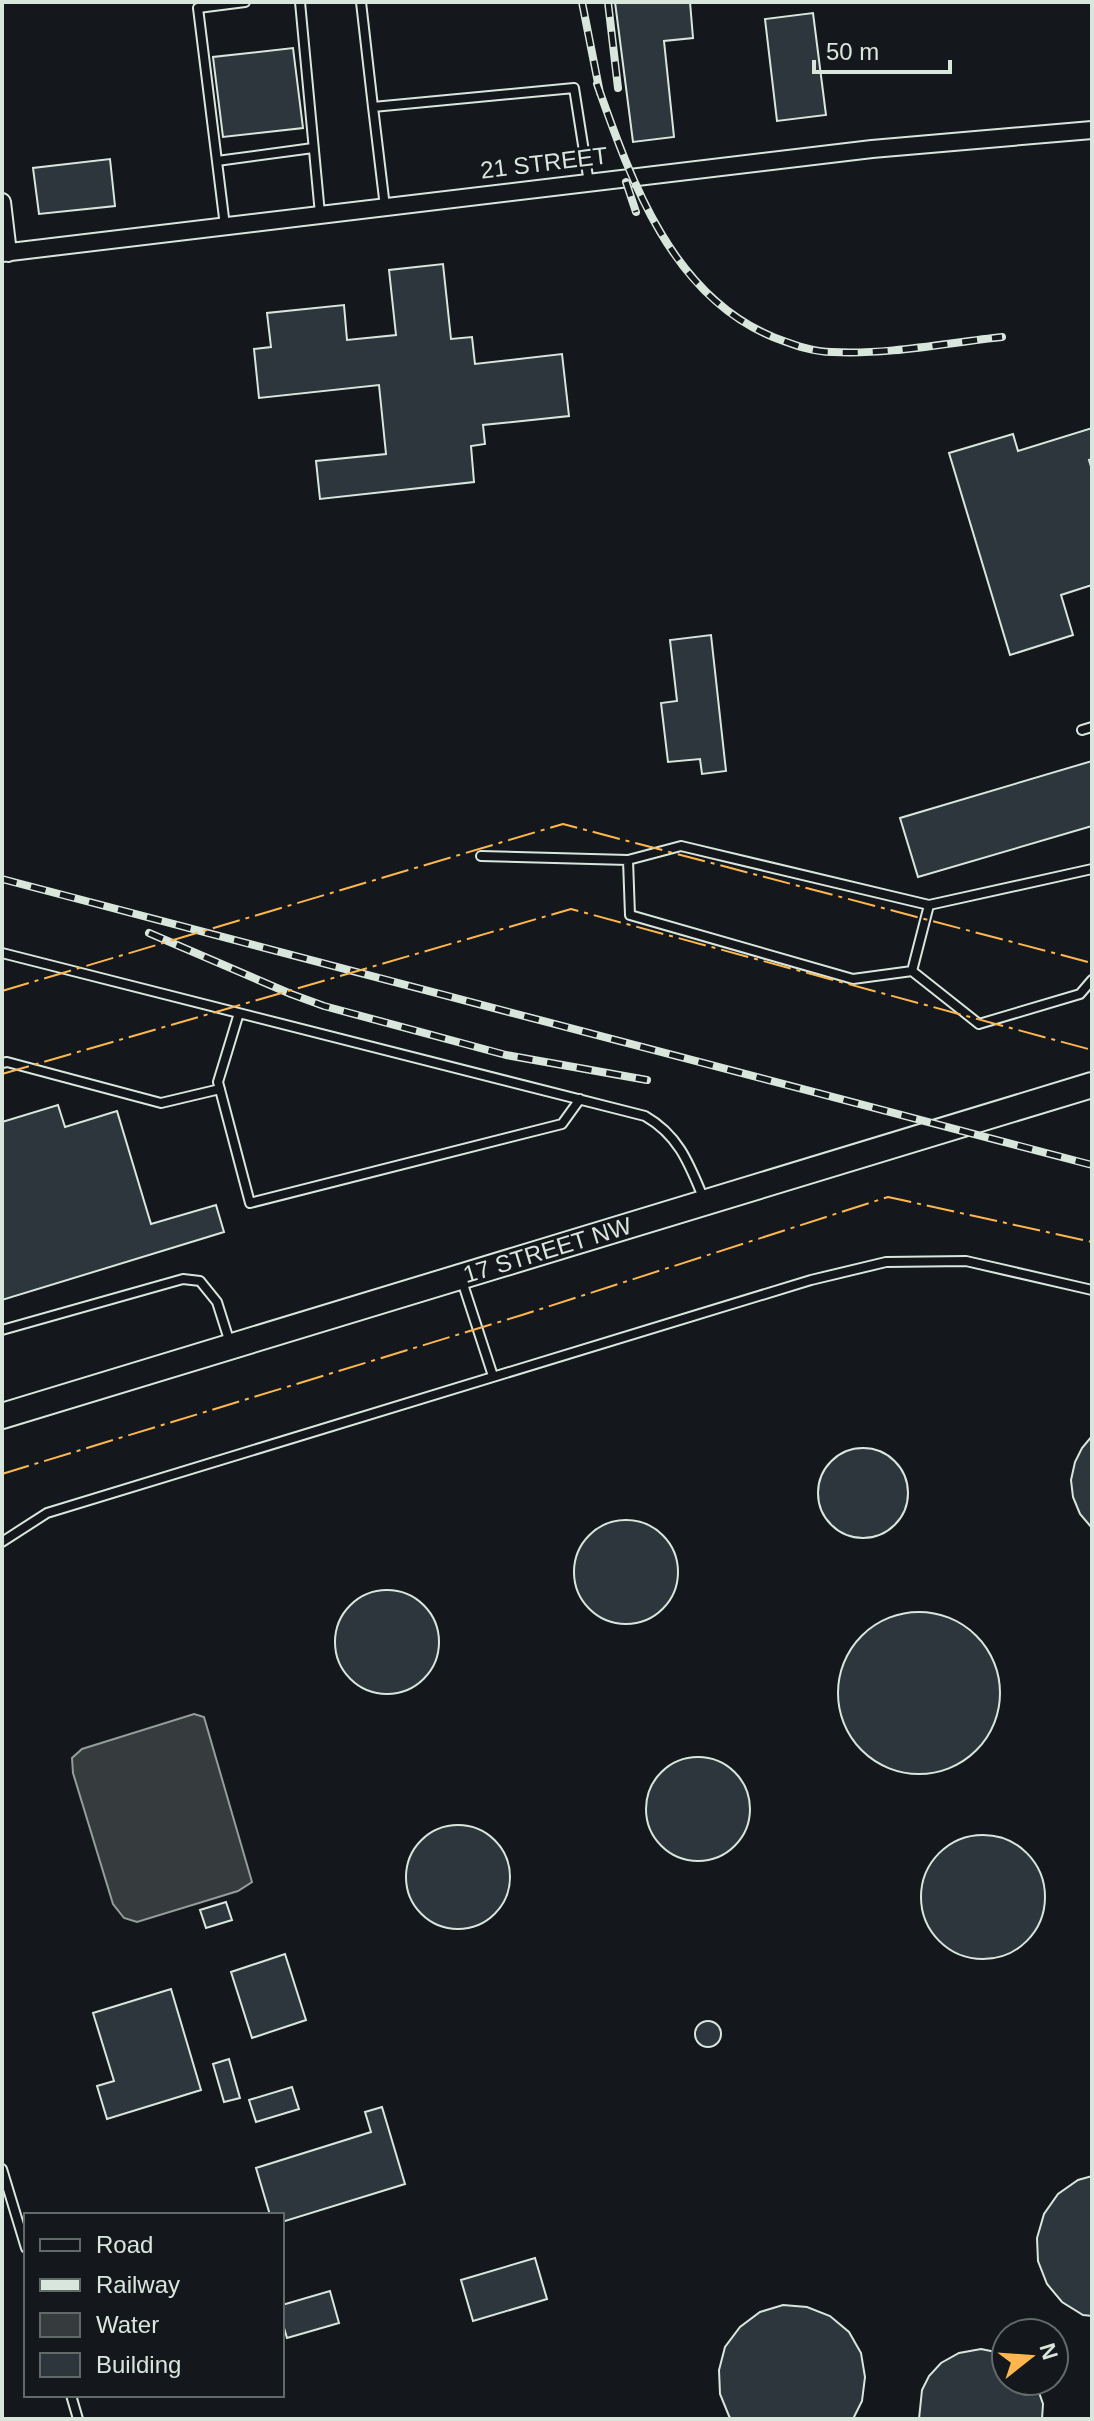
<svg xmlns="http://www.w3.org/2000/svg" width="1094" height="2421" font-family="Helvetica,sans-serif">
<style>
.water{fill:#363b3e;stroke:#939e99;stroke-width:2}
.building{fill:#2c363c;stroke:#d8e6dc;stroke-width:2}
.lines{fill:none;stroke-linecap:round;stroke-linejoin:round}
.service-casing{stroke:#d8e6dc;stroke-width:12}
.minor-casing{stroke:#d8e6dc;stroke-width:20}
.secondary-casing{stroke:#d8e6dc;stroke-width:28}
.service{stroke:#14181c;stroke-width:8}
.minor{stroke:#14181c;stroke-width:16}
.secondary{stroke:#14181c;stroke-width:24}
.rail-casing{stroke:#d8e6dc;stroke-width:8}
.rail{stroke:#14181c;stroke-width:5;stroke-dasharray:15;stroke-linecap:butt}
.power{stroke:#ffb74d;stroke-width:2;stroke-dasharray:28 6 4 6;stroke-linecap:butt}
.labels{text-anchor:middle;stroke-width:6;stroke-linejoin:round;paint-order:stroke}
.street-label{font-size:24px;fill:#d8e6dc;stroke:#14181c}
</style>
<rect width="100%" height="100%" fill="#14181c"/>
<path class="water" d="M194,1714L204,1717L252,1882L238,1891L137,1922L124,1918L113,1904L73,1773L72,1758L82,1749Z"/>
<path class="building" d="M615,2H690L693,38L664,41L674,137L633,142Z
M813,13L826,115L777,121L765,19Z
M293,48L303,128L223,137L213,57Z
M110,159L115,206L39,214L33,168Z
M443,264L451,339L472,337L475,364L562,354L569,416L483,425L485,444L471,446L474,482L320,499L316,461L386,454L379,385L259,398L254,349L271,347L267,313L344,305L347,340L396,335L389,270Z
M1092,428V459L1089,460L1092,470V585L1061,595L1073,635L1010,655L949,453L1013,434L1018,451Z
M711,635L726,771L702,774L700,759L668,762L661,703L677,701L670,640Z
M1092,761V826L918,877L900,818Z
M58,1105L65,1127L117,1111L151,1224L216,1205L224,1232L2,1300V1122Z
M1092,1436V1528L1080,1514L1073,1497L1071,1480L1075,1462L1082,1448Z
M818 1493a45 45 0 1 1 90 0a45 45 0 1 1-90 0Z
M574 1572a52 52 0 1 1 104 0a52 52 0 1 1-104 0Z
M335 1642a52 52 0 1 1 104 0a52 52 0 1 1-104 0Z
M838 1693a81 81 0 1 1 162 0a81 81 0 1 1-162 0Z
M646 1809a52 52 0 1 1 104 0a52 52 0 1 1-104 0Z
M406 1877a52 52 0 1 1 104 0a52 52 0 1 1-104 0Z
M921 1897a62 62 0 1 1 124 0a62 62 0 1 1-124 0Z
M226,1902L232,1920L206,1928L200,1910Z
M285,1954L306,2020L252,2038L231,1972Z
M171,1989L201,2090L107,2119L97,2086L114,2081L93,2013Z
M695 2034a13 13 0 1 1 26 0a13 13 0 1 1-26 0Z
M229,2059L240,2098L224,2102L213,2064Z
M292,2087L299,2109L256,2122L249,2100Z
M382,2107L405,2184L282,2222V2215H270L256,2168L371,2132L365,2112Z
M1092,2176V2316L1083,2315L1062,2302L1047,2284L1038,2261L1037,2238L1044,2214L1058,2194L1078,2180Z
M535,2258L547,2299L473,2321L461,2280Z
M330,2291L339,2323L287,2338L282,2321V2305Z
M783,2305L807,2307L830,2316L849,2332L861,2353L865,2377L862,2401L853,2419H731L729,2416L720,2394L719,2370L725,2347L740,2327L760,2312Z
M981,2349L1006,2354V2381H1035L1043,2404L1042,2419H919L922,2390L929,2376L941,2363L959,2353Z"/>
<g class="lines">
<g class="service-casing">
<path id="service" d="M300,2L320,214
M361,2L373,107
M217,161L313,148
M385,207L373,107L574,88L589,183
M225,226L198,8L245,2
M1082,730L1092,727
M481,856L628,860L630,915L853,979L912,971L929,905L1092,869
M628,860L681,846L929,905
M2,953L645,1116C680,1136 690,1166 705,1202
M912,971L979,1024L1080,994L1092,980
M239,1013L218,1082L250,1203L562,1124L580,1099
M2,1063L7,1062L161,1103L220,1089
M461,1278L493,1376
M2,1330L183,1279L200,1281L217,1302L230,1343
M2,1542L47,1513L811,1280L886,1262L966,1261L1092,1290
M2,2169L26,2248
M71,2395L78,2419"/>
</g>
<g class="minor-casing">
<path id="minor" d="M2,202L8,253
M2,253L872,149L1092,130"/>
</g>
<g class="secondary-casing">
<g id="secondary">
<path id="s1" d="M2,1416L1092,1085"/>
</g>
</g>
<use href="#service" class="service"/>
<use href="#minor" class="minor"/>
<use href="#secondary" class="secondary"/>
<g class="rail-casing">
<path id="rail" d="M582,2L600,93
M608,2L618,88
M597,84C631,180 671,295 773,337C792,344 811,352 832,352C888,355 946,343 1002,337
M626,182L636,212
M2,879L1092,1165
M149,933L291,994L324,1006L506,1055L647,1080"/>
</g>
<use href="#rail" class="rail"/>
<path class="power" d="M2,991L563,824L1092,963
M2,1074L571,909L1092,1050
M2,1474L522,1315L888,1197L1092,1242"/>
</g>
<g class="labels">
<g class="street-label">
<text transform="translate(544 163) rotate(-7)" y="8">21 STREET</text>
<text dy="8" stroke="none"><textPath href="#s1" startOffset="570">17 STREET NW</textPath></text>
</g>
</g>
<rect width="1094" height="2421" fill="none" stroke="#d8e6dc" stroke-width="8"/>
<rect x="24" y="2213" width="260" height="184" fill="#14181c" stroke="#626a69" stroke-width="2"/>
<rect x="40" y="2239" width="40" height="12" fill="#14181c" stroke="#626a69" stroke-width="2"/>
<text x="96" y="2253" font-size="24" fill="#d8e6dc">Road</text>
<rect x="40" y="2279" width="40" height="12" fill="#d8e6dc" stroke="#626a69" stroke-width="2"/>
<text x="96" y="2293" font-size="24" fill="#d8e6dc">Railway</text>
<rect x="40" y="2313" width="40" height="24" fill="#363b3e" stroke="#626a69" stroke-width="2"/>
<text x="96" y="2333" font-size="24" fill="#d8e6dc">Water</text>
<rect x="40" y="2353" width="40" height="24" fill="#2c363c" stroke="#626a69" stroke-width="2"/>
<text x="96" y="2373" font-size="24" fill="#d8e6dc">Building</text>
<g transform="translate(1030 2357) rotate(73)"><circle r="38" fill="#14181c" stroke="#626a69" stroke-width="2"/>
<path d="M0-6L14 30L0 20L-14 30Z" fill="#ffb74d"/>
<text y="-12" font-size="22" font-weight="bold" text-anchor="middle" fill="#d8e6dc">N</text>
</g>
<path d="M814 60v12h136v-12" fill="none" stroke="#d8e6dc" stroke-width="4"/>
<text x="826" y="60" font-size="24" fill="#d8e6dc" stroke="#14181c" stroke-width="6" paint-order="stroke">50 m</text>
</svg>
